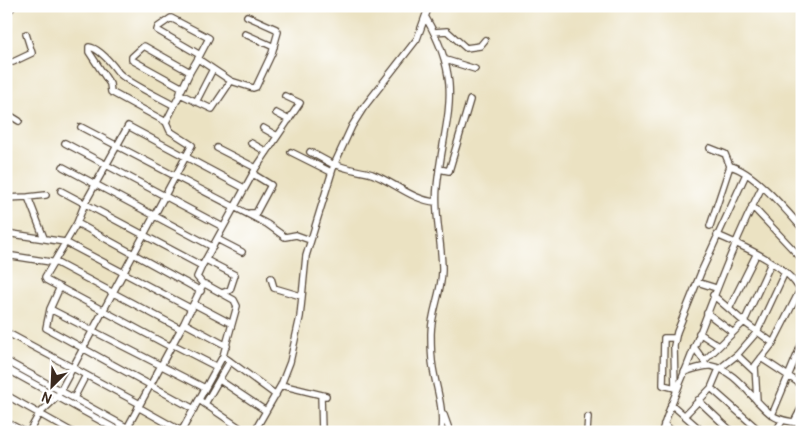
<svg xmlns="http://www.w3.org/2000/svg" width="808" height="438" font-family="Pangolin,sans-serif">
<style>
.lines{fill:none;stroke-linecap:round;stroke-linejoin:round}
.street-casing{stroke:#554637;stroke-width:8}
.street{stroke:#fff;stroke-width:5.5}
</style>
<rect width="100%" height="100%" fill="#fff"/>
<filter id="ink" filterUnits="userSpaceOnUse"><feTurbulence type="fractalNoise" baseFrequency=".02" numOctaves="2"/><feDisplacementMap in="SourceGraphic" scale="10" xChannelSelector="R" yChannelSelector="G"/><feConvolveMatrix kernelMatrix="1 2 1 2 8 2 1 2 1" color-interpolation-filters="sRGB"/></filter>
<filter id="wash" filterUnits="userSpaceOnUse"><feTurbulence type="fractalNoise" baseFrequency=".0096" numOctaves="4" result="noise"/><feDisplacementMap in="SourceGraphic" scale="20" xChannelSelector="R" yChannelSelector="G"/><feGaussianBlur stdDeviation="1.12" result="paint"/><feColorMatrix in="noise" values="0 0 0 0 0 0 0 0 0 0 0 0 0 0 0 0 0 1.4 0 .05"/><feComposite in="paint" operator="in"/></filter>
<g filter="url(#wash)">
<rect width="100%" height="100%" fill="#ebe2c2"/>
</g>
<g filter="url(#ink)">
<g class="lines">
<g class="street-casing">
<path id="street" d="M6,14L13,6
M426,18C466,87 444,116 437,187C434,214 442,243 442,270C442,292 431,312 431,334C431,345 431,357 433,368C437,392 444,407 441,432
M434,32L447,31L466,48L480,46L485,40
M245,34L274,47
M198,59L231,81
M446,60L475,69
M6,62H13L32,53L26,34
M190,72L200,55L157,30L158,27L171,18L209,38L200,55
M180,93L181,87L132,60V57L144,46L190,72L182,89
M196,102L213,69
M6,113L19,121
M276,113L289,120
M166,122L111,92L110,84L89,52V47C99,48 112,64 118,72C126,82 161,98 173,105
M81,127L267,224L285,237L296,235L310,240
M263,128L277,136
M65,143L223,227
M251,143L267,152
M291,152L331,172
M310,152L334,165
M335,164C347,170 359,170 372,174C394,182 412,200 436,202
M730,166C753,171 786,210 802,228
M63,167L213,247
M256,168L300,103L285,96
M439,169L449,171L470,100
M61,191L202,266
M28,197L46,195
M6,198L28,197L44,238
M752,206L802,259
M250,213H256L271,185L253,174
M77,223L201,291
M710,226L730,166L725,154L710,148
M6,233L65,242L192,309
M717,235C743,246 795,268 802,296
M217,239L242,252
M6,255L57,263L181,329
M206,260L235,275L230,290L222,293
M271,278L274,288L301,296
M697,282L716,288
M203,284L197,277L202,266L256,168L217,148
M60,287L50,309L205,388
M713,295L744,322L773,343
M194,304L232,324
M50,309L46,328L194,409
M729,309L756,255
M707,313L732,332
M184,323L227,346
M6,332L140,404
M699,333L719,346
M172,344L217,367
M171,347L46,280L45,277L77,223L85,203L128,126L244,188
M694,347L704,361
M737,355L754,371
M761,358L802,385
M227,359L276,395
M230,361L220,378L221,381L266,411
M10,363L135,432
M706,366L704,361L744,322L771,263
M7,369L121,432
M684,372C692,370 703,365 711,366C736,370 753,401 772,415C780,421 792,422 802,423
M281,385L326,396
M675,388L663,385L664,338H675
M711,388L761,432
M675,389L674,346L677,332L702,270L746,174
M6,395L72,432
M321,395L322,432
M74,398L86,375
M199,400L246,432
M698,400L732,432
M757,401L755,366L773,343L802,286
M205,404L220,378
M671,404L703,432
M138,407L181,431
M444,415L450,432
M685,415L711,388L719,369L737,355L757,332L785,272
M772,415L802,343
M6,422L25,432
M794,422L802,407
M664,424L673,432
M29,432L39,414L57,397L192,145L170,131L166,122L180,94L212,109L231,81L253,88L256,87L272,53L278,32L276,29L247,16
M125,432L184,323L203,284H205L234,300L237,306L223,356L181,432
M254,432L281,385L290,362L300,317L306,256L334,165L352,126L364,107L417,39L429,6
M587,432L588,417
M662,432C668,410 677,391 685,371C710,309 731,247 762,187
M775,432L783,420"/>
</g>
<use href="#street" class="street"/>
</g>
</g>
<rect width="808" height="438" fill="none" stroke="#fff" stroke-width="25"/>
<g transform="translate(52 386) rotate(204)" stroke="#ffffff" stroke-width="4" paint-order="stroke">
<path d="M0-4L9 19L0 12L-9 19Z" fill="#3b2a1e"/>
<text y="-8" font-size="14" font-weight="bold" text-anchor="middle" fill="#3b2a1e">N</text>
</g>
</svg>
